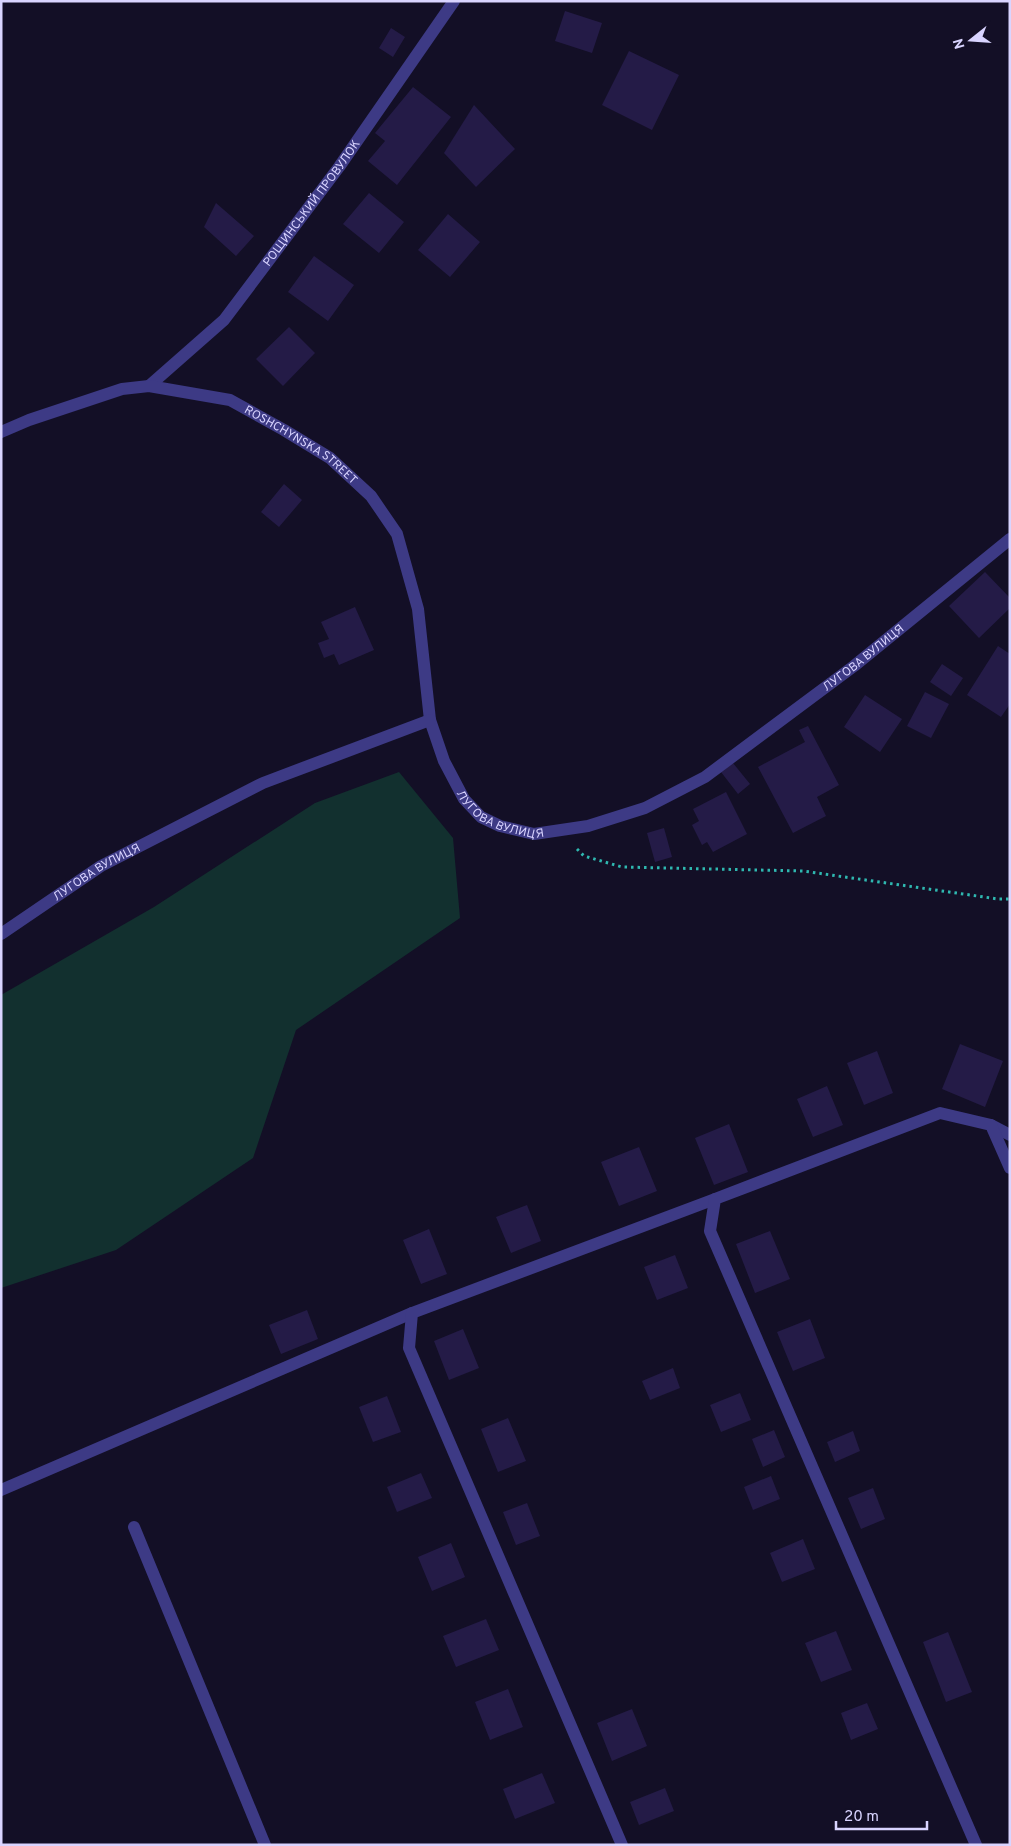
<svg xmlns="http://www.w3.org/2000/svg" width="1011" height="1846" font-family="Overpass,sans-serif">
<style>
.green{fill:#12302f}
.building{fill:#241b47}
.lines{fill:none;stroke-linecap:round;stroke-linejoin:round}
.path{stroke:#2fb8b0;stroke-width:3;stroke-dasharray:2.5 4;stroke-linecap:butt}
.minor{stroke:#3d3a85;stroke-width:12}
.labels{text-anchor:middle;stroke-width:4;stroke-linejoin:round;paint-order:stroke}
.street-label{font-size:12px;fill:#d9d4ff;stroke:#130f26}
</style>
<rect width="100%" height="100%" fill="#130f26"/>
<path class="green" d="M399,772L453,838L460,918L296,1030L253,1158L116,1250L1,1288V995L154,907L315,803Z"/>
<path class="building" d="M565,11L602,23L592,53L555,41Z
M391,28L405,37L393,57L379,48Z
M629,51L679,75L652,130L602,105Z
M413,87L451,117L397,185L368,161L385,141L375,133Z
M474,105L515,149L476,187L444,153Z
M369,193L404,222L379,253L343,224Z
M216,203L254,236L236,256L204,227Z
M448,214L480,242L450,277L418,250Z
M314,256L354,285L328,321L288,292Z
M289,327L315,353L283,386L256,359Z
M284,484L302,500L279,527L261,512Z
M985,572L1010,598V608L979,638L949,606Z
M355,607L374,650L339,665L334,654L324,658L318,643L329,639L321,622Z
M998,646L1010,654V704L1001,717L967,695Z
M942,664L963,678L951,696L930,682Z
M925,692L949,704L931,738L907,726Z
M865,695L902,719L880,752L844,727Z
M808,726L839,785L817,797L826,816L793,833L758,767L805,742L799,730Z
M733,763L750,784L738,794L721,772Z
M726,792L747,834L713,852L707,842L702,845L692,825L699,821L693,809Z
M664,828L672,857L655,862L647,833Z
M960,1044L1003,1061L985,1107L942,1089Z
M877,1051L893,1093L864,1105L847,1063Z
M827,1086L843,1125L813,1137L797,1099Z
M729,1124L748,1172L714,1185L695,1138Z
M639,1147L657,1191L619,1206L601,1162Z
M527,1205L541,1241L511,1253L496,1217Z
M429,1229L447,1274L421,1284L403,1240Z
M770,1231L790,1279L755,1293L736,1244Z
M675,1255L688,1288L657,1300L644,1267Z
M307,1310L318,1339L281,1354L269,1325Z
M810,1319L825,1358L793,1371L777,1332Z
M463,1329L479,1368L449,1380L434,1341Z
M673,1368L680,1388L650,1400L642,1381Z
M740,1393L751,1420L721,1432L710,1405Z
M387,1396L401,1432L373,1442L359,1407Z
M508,1418L526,1461L498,1472L481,1429Z
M774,1430L785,1457L763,1467L752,1439Z
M853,1431L860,1451L835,1462L827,1442Z
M421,1473L432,1498L397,1512L387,1487Z
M771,1476L780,1499L753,1510L744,1487Z
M873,1488L885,1519L861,1529L848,1498Z
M527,1503L540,1536L516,1545L503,1512Z
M803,1539L815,1569L782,1582L770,1553Z
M451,1543L465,1577L432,1591L418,1557Z
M486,1619L499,1650L456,1667L443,1636Z
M836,1631L852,1670L821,1682L805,1643Z
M948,1632L972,1692L946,1702L923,1642Z
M508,1689L523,1727L490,1740L475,1702Z
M867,1703L878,1729L851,1740L841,1713Z
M632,1709L647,1746L612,1761L597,1723Z
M542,1773L555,1803L515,1819L503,1789Z
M665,1788L674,1811L639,1825L630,1802Z"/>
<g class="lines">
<path class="path" d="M577,849L584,856L622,867L803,871L998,899H1010"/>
<g class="minor">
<path id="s1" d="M149,386L224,320L339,167L454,1"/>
<path id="s2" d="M1,432L29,420L122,389L149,386L230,400L284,430L330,458L371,496L397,534L418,609L430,720L444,761L464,799L481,817L500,826L534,834L588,826L645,808L705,777L854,666L1010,539"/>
<path id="s3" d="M1,934L101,866L263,783L430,720"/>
<path d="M991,1125L1010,1135"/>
<path d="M1,1490L412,1313"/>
<path d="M134,1527L265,1845"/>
<path d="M622,1845L409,1348L412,1313L715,1199"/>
<path d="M976,1845L710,1231L715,1199L940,1113L991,1125L1010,1168"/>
</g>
</g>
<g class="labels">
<g class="street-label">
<text dy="4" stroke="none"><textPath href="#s1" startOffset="246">РОЩИНСЬКИЙ ПРОВУЛОК</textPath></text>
<text dy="4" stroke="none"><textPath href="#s2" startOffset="322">ROSHCHYNSKA STREET</textPath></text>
<text dy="4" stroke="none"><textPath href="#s2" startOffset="1192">ЛУГОВА ВУЛИЦЯ</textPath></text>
<text dy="4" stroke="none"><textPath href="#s2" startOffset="772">ЛУГОВА ВУЛИЦЯ</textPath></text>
<text dy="4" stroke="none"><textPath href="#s3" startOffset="114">ЛУГОВА ВУЛИЦЯ</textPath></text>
</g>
</g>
<rect width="1011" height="1846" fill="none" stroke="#d9d4ff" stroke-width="5"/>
<g transform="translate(971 40) rotate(253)" stroke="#130f26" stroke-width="4" paint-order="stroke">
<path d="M0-4L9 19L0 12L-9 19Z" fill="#d9d4ff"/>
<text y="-8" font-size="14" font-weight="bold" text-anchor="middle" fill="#d9d4ff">N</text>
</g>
<path d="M836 1821v8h91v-8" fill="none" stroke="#d9d4ff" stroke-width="2.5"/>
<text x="844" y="1821" font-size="15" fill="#d9d4ff" stroke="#130f26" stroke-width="4" paint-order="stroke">20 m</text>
</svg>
